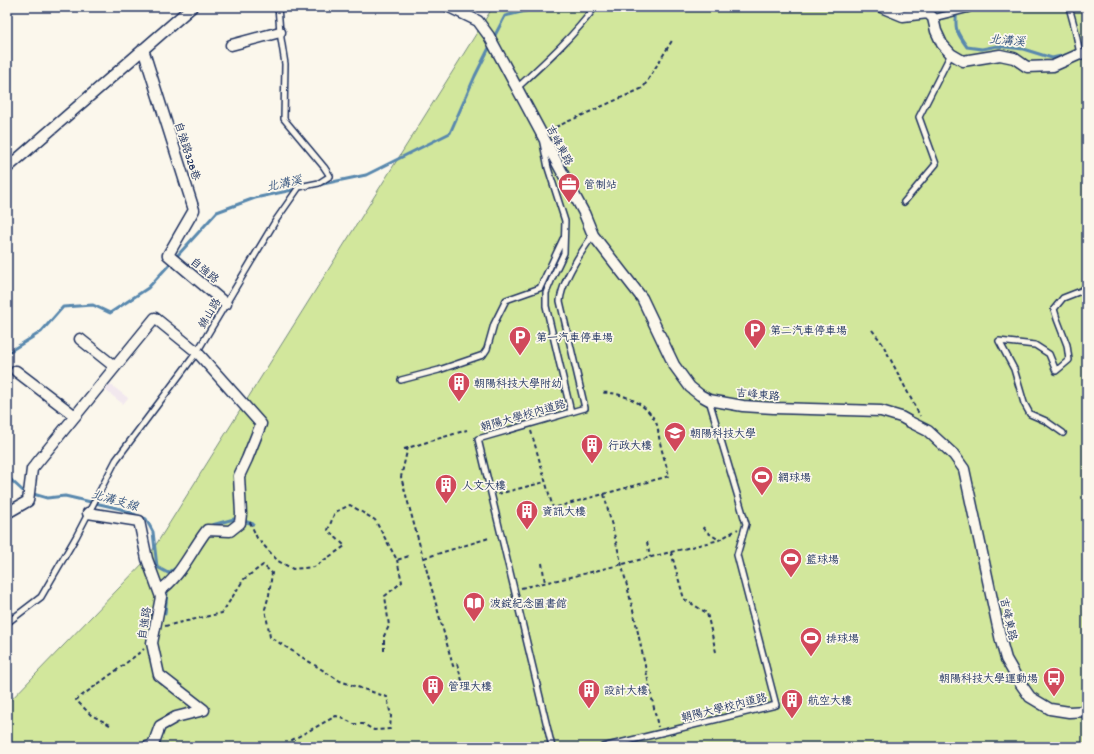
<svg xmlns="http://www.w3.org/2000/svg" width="1094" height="754" font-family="'Gochi Hand','LXGW WenKai TC',sans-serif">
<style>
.built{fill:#f2e8ee}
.green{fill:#d2e79c;stroke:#768b7d}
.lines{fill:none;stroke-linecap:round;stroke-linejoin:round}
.stream{stroke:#5988ae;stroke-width:3}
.service-casing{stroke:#1b2f5e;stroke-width:8}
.minor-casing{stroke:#1b2f5e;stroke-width:13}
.path{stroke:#1b2f5e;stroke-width:2;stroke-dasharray:4 3;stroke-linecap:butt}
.service{stroke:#fbf7ec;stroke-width:5}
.minor{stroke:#fbf7ec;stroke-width:10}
.labels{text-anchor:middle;stroke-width:3.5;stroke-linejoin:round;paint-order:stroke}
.street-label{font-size:11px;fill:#1b2f5e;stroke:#fbf7ec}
.poi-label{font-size:11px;fill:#1b2f5e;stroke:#fbf7ec;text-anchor:start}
.water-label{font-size:12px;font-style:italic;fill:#35547f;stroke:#fbf7ec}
</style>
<rect width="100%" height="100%" fill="#fbf7ec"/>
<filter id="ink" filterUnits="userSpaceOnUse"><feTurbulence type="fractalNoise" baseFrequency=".025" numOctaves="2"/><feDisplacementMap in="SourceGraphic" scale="8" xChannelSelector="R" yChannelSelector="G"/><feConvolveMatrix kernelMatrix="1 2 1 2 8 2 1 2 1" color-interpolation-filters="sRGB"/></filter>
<g filter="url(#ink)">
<path class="built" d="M110,384L128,398L123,404L105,390Z"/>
<path class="green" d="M493,7H1087V747H7V704L147,559Z"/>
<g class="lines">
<path class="stream" d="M957,7C955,28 954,29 967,47L982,49L997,46L1023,49L1052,58L1066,55
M493,39L505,16L542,7
M318,185L366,175L450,133L475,76L491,44
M7,353L41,332L63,307L93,305L110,313L148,288L217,212L255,198L297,189
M7,479H10L23,491L47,498L65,496L121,509L146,519L153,532L157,567L168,573L179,566
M209,527L212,525L234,519L244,521L253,524
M165,589L167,593L165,614"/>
<g class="service-casing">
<path id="service" d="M1069,7L1075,29L1080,54
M933,18L969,9L970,7
M517,88C544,63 573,37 595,7
M543,143L548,168L565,221L564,253L554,274L546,293V306L571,412
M904,202L936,164L919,117L951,54
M401,380L439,370L483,355L487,349L494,324L506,300L540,288L563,239
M1063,433L1046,421L1030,414L1024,403L1014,369L999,341L1035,345L1049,354L1056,371L1069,360L1067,345L1057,319L1054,309L1063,298L1081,291L1087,286
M7,623L41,597L76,537L116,460L197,352L276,220L299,187L319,183L330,176L324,167L284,119L285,64L280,32L278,7
M552,747L478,439L585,408L560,301C562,280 581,252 593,235
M603,747L776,705L737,555L746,524L709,400"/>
</g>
<g class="minor-casing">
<path id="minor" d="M449,7L478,21L489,36L584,213L593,235L642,298L674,365L690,387L700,395L709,400L743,406L774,408L881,411L901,417L910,422L928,431L954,455L964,469L1001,641L1006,659L1018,680L1030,697L1050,709L1069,712L1087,711
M881,7L903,16L928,13L933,18L936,31L942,44L951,54L963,61L1000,55L1014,58L1027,67L1053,66L1080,54L1087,55
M231,45L280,32
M143,49L194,210L168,255L226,304
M7,168L192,7
M80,339L115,367
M16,371L75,416
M7,513L28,501L32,469L155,318L197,352L261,424L247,459L239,476L241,514L240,523L230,531L207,530C192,549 180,578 159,591
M88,513L139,521L147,559L161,597L152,643L159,675L204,710L176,717L160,726L153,745L147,747"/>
</g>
<path class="path" d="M549,130L643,88L673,39
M872,330L882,343L920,416
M531,431L553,508L669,476C666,463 661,450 659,437C658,431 658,424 654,419C644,402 619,391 601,393
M408,447L401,477L453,666L457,664L465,690
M404,449L467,430
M498,494L545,482
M604,494L634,614L658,727
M250,522L257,538L278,561L293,569L314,567L345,546L328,530L335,512L350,505L375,520L397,560L409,556
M703,527L707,532L719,540
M647,542L650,557
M671,552L684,599L707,613L716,652
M424,558L489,538
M542,563L545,583
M521,588L571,577L719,540L738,529
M165,626L222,613L244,579L263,565L272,573L269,595L265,609L270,637L340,681L387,697L391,716L390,729L374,730L363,724H354L341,717L336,716L292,740L289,747
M384,651V636L389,626L385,596L402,582L397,560
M110,725L91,715L76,700L121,667L144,649"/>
<use href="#service" class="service"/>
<use href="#minor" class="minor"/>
</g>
</g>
<defs>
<g id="office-pin" transform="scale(1.15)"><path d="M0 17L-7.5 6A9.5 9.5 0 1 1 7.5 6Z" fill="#d1495b" stroke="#fbf7ec"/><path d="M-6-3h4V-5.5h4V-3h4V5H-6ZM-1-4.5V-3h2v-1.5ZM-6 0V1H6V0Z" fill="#fff"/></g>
<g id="parking-pin" transform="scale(1.15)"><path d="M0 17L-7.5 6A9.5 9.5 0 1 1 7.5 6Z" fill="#d1495b" stroke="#fbf7ec"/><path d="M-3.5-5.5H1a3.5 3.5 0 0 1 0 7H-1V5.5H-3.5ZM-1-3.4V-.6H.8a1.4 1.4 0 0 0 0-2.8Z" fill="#fff"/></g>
<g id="building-pin" transform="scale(1.15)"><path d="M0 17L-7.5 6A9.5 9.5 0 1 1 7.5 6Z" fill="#d1495b" stroke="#fbf7ec"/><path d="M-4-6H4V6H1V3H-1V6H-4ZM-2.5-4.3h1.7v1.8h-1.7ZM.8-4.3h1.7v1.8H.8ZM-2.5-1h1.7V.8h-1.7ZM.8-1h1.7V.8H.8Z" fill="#fff"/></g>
<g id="university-pin" transform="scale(1.15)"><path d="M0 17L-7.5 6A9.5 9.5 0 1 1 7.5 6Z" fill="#d1495b" stroke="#fbf7ec"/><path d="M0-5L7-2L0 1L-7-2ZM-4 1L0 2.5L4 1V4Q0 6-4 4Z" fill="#fff"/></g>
<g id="stadium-pin" transform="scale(1.15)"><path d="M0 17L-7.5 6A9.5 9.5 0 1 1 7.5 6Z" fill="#d1495b" stroke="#fbf7ec"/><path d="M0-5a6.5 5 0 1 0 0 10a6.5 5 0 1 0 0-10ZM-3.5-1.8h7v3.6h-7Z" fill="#fff"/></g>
<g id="library-pin" transform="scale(1.15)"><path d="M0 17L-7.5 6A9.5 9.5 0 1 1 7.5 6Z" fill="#d1495b" stroke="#fbf7ec"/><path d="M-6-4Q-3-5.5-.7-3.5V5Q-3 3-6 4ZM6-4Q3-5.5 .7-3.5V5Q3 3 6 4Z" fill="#fff"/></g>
<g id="bus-pin" transform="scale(1.15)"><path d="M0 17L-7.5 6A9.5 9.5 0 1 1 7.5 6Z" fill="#d1495b" stroke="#fbf7ec"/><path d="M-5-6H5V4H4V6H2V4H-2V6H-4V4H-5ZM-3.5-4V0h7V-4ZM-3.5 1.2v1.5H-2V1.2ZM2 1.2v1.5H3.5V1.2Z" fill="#fff"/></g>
</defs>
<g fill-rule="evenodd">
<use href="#office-pin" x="569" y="184"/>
<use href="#parking-pin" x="755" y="330"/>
<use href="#parking-pin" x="520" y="337"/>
<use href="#building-pin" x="459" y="383"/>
<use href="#university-pin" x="675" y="433"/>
<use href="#building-pin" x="592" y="445"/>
<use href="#stadium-pin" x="762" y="477"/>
<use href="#building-pin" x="446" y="485"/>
<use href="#building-pin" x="527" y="511"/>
<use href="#stadium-pin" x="791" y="559"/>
<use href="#library-pin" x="474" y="603"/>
<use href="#stadium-pin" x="811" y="638"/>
<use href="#bus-pin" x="1054" y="678"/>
<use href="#building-pin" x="433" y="686"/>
<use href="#building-pin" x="589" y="690"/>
<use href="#building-pin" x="792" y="700"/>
</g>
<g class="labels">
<g class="street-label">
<text transform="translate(560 145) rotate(62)" y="4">吉峰東路</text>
<text transform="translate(188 151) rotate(72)" y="4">自強路328巷</text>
<text transform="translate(205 270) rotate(40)" y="4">自強路</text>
<text transform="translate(209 313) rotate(-59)" y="4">錦山路</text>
<text transform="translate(758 394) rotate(5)" y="4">吉峰東路</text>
<text transform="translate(523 415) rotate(-16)" y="4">朝陽大學校內道路</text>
<text transform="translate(1009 619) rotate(77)" y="4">吉峰東路</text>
<text transform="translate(144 623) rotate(-81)" y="4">自強路</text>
<text transform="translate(724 707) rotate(-14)" y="4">朝陽大學校內道路</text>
</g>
<g class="poi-label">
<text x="584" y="188">管制站</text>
<text x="770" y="334">第二汽車停車場</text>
<text x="536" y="341">第一汽車停車場</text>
<text x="474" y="387">朝陽科技大學附幼</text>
<text x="690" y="437">朝陽科技大學</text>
<text x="608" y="449">行政大樓</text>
<text x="778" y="481">網球場</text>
<text x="462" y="489">人文大樓</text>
<text x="542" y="515">資訊大樓</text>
<text x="806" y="563">籃球場</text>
<text x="490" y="607">波錠紀念圖書館</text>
<text x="826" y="642">排球場</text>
<text x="1038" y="682" text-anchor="end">朝陽科技大學運動場</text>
<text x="448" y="690">管理大樓</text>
<text x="604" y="694">設計大樓</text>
<text x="808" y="704">航空大樓</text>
</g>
<g class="water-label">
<text transform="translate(1007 40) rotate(5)" y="4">北溝溪</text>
<text transform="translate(284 183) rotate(-12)" y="4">北溝溪</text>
<text transform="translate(115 500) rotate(16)" y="4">北溝支線</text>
</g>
</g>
<rect width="1094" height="754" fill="none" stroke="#fbf7ec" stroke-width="24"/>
<rect x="12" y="12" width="1070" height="730" fill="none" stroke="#1b2f5e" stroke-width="1.5" filter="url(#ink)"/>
</svg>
